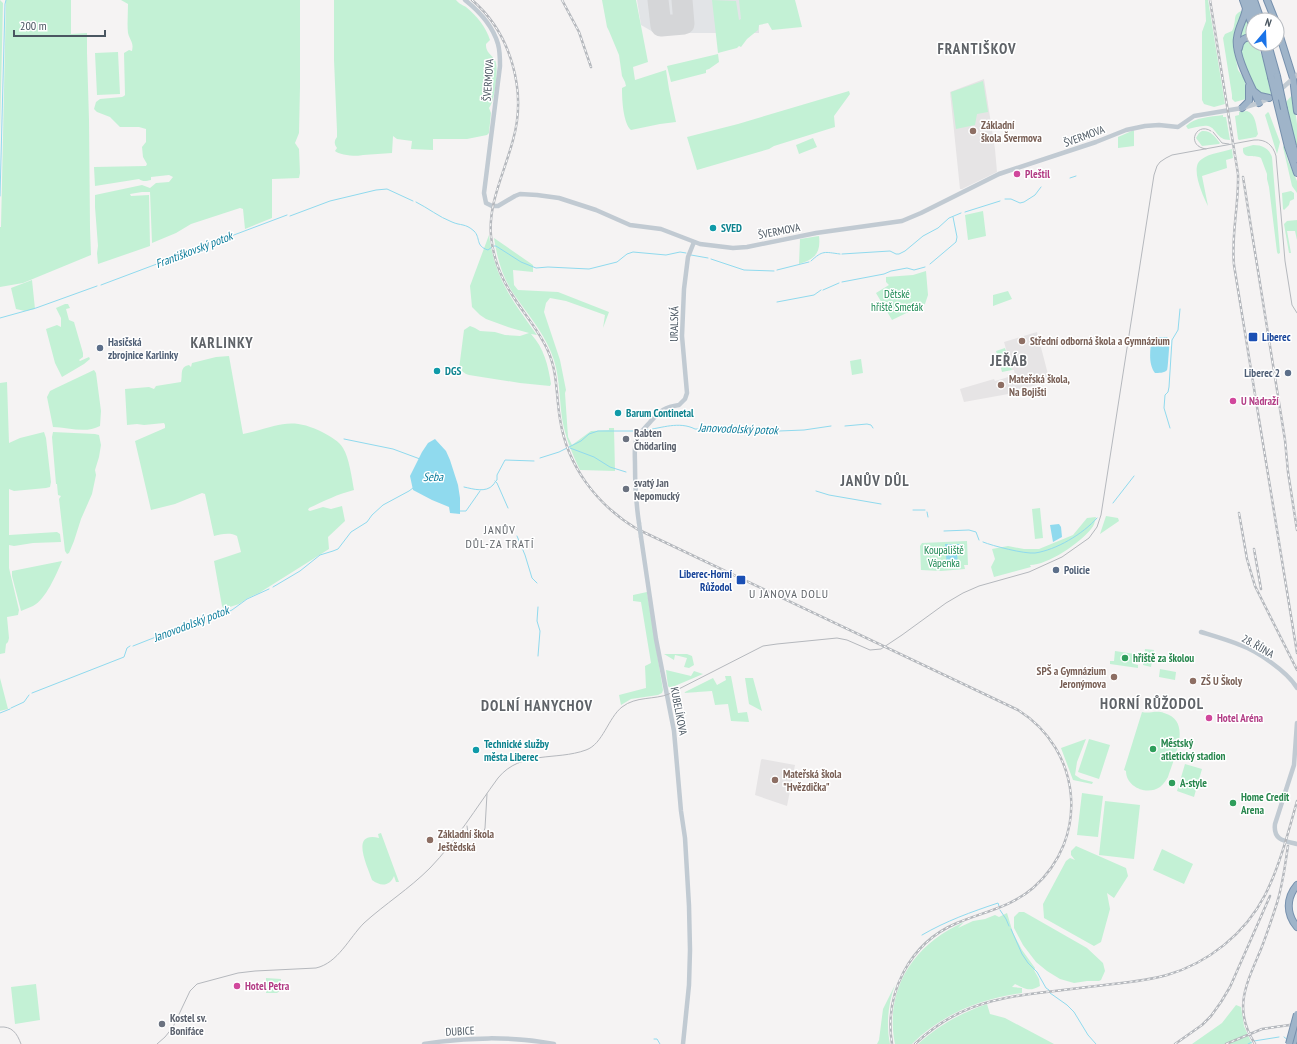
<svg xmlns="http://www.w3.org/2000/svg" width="1297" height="1044" font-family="'PT Sans Narrow',sans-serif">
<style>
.education{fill:#e6e4e5}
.airport{fill:#e2e4e7}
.green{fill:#c3f1d5}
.water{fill:#90daee}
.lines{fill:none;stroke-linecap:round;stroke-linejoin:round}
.stream{stroke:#90daee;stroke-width:1}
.runway{stroke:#d5d6d8;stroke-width:21}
.trunk-casing{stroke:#7690ad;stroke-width:8}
.tertiary{stroke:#c1cad2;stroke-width:4.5}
.trunk{stroke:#9fb4c9;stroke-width:6}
.tram{stroke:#b5b8bd;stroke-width:1}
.rail-casing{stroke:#b5b8bd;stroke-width:2.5}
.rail{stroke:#fff;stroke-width:1;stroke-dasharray:3;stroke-linecap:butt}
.trunk-bridge-casing{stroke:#7690ad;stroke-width:8;stroke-linecap:butt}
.tertiary-bridge{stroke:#c1cad2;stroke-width:4.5}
.trunk-bridge{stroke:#9fb4c9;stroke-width:6}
.education-dot{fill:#8d6e63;stroke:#fff;stroke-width:1.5}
.hotel-dot{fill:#d1479c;stroke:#fff;stroke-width:1.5}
.culture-dot{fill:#0f9aa8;stroke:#fff;stroke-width:1.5}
.transit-dot{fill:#1a4fb4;stroke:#fff;stroke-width:1.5}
.service-dot{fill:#5c6f8a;stroke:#fff;stroke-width:1.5}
.worship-dot{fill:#6b7280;stroke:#fff;stroke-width:1.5}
.leisure-dot{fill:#2e9e5b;stroke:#fff;stroke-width:1.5}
.labels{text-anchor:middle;stroke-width:3;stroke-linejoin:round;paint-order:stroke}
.street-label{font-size:11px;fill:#4a5661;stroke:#fff}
.education-label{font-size:11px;font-weight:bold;fill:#785e54;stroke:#fff;text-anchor:start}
.hotel-label{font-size:11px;font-weight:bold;fill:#b23c85;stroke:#fff;text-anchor:start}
.culture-label{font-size:11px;font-weight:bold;fill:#0d838f;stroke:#fff;text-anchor:start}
.park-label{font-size:11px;fill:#17864f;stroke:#fff}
.transit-label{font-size:11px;font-weight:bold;fill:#164399;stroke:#fff;text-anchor:start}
.service-label{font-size:11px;font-weight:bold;fill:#4e5e75;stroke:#fff;text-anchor:start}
.worship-label{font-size:11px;font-weight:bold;fill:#5b616d;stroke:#fff;text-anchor:start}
.leisure-label{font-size:11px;font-weight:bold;fill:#27864d;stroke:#fff;text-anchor:start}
.water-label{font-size:12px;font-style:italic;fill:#0c7c9b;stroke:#fff}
.neighbourhood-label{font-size:12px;letter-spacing:1px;fill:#5f6368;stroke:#fff}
.district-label{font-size:15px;font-weight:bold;letter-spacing:1px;fill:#5f6368;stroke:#fff}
</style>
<rect width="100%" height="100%" fill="#f5f3f3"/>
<path class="education" d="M984,79L995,149L997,172L962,189H960L950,92Z
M1037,332L1050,382L1019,389V392L964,402L960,389L994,379L995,381L1015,375L1014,370H1012L1004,342Z
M762,759L795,765L787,806L755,795L761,760Z"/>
<path class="airport" d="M637,0H759V33H655L641,25Z"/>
<path class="green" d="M0,0L3,3L0,133Z
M6,0H71V34L87,33V53L89,120L90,228L91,255L23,283L0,287V227H1Z
M121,0H300V87L299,133L295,143L299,149L300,173L299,178L272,179V218L245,229L243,209L240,208L191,224L176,233L152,243L150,192H142L130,194L131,196L149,195L150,246L98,264L97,253L98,246L95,207V195L142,185L150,188L156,183L169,182L173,177L169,175L151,177V180C146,181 143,182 139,179L95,186L94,167L146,166L147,164L143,157L142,147L146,142V129L139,127H120L110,117L97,112L94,109L96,102L100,99L122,97L124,96L125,95L124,53L129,50L132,51C134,42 130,41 128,33C127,24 128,14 128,4Z
M334,0H456C459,4 463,5 466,7C477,16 486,27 490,40L486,44C486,46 486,48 487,50C489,55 495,57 496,63C498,72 495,101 489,108L491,113L489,133L487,135L467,139H433V150L411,149L412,141L397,139L393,136L392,153L363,155C357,157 339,155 335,151L337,148C334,144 334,141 337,137V131L334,60Z
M602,0H636L648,62L633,67L635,80L666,70L669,89L676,122L660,124L631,130C623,123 622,99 622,88L626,86L625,82L622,76L619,55L609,31L607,27Z
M712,0L736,1L739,20L741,19L739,0H795L802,27L772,30L768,23L759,25L758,30L747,39L741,47L739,46L737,48L718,53Z
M1205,0H1208L1225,104L1214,107L1204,104L1202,100V32L1206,21Z
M1241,11L1242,12L1234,37L1233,45L1238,70L1245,80L1246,99L1235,102L1232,99V95L1223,38L1225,34L1232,31C1233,29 1234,27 1234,25C1236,18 1233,15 1241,11Z
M1246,19H1248L1253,35H1244L1238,41L1240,33Z
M1253,39V44H1257L1265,64L1271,94L1266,96L1259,94C1254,86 1239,58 1240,49C1240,46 1243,43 1244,40Z
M118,52L120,94L97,95L95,53Z
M718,54L719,62L709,69L706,70V73L671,82L667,66Z
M983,81L988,112L977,114L975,125L956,129L951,92Z
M849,91L850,94L834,116L835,127L774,146L769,149L697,170L687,137L738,124Z
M1293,94L1297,124V148L1286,102Z
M1247,111C1256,114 1256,126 1258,134L1256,137L1239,140L1238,139L1235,116L1239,115V112Z
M1268,112L1269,113L1280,142L1277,154L1265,115Z
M1223,115V117H1226L1230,140C1216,140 1217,128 1208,126C1202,125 1194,128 1188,129L1186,126C1195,117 1210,117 1223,115Z
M1134,130V146L1118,148V137Z
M1202,131C1211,130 1215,137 1220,143L1219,144L1202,146L1196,138L1199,133Z
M813,138L817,147L799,154L796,145Z
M1253,145C1262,145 1269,148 1272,157L1280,253L1278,254L1277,252L1269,187L1267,179V174L1261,158L1259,157C1252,155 1242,159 1243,148Z
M1284,146L1288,161L1297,181V193L1292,186L1283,147Z
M1232,149L1233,158L1226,160L1227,168L1202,176L1208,206C1203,196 1189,166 1202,159C1210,153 1223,152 1232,149Z
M1291,191L1294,193V199L1290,201L1289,205L1284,210L1283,209L1282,193Z
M983,211L986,236L968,240L965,215Z
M1297,220V240L1295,231H1287L1291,253H1289L1284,224L1287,221Z
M489,235C495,279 512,300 537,335L531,334C544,348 548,365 551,384L550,386L520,383L469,375L466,374L459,369L464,330L470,326L475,328L480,331L495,332L505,335L520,336L529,333L511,328L486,319L480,315L472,307L470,286Z
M819,236C821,253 815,259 799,264L800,239Z
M494,238L533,265V272L513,270L514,285L518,290L558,292L609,312L603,328L605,315L566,301L550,298L546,303L544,312L560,360L566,390L565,393L568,437L572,445L591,431L609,430V428H614L615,471L580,470C572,453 565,437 562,418C559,396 560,373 551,352C542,330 526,312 513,293C502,276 497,258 494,238Z
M926,271L928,295L925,304L892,320L876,293L889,285L886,282V277L913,275Z
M32,280L35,309L25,311L16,309L11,288Z
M1008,291L1012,299L993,306V295Z
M65,304H68L70,308L66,309L69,320L74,322L83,353V357L79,360L80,361L89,357L90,359L84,364L62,377L55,363L46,329L57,325L61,327V318L56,308Z
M1005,348L1012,370L1002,372L996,351Z
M229,356L243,434C278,427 289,415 324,433C331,437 339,441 343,448C349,457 352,479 354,490C338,494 324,501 309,508L308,510L310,511L323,507L331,509L342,506L345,521L328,537L329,549L259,593L248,598L239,604L224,609L222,606L214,561L241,552L237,536C231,532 220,534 214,536L205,494L202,493L175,504L151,510L135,441L165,428V425L164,423L144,425L137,424L127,425L125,389L149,387L154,389L156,386L181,382C183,375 179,367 189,365L191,367L192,363L216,357Z
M861,359L863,373L852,375L850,361Z
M94,370L96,373L101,411L100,426C85,434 68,427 53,427L47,397L50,391L56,388Z
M7,382L9,443L20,438L44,432L46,438L51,482L50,487L46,488L14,491L9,489V535L57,532L60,534L61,542L33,543L14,546L9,545V568L19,610L18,615L7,617L9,638L8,642L6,644L5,653L0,654V656V383Z
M53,432L95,434L99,435L101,445L99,457L95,470L96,475L92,494L81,519L74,541L69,553L67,554L65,551L59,499L61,496L58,495L57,484H56L52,437Z
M1040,508L1043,538L1035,539L1032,509Z
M1106,516L1118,518L1119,521L1100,534Z
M1096,517C1095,521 1094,526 1091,529C1080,543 1048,565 1030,565L1031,567L994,577L991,567L995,559L992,549L1008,546L1024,549H1039L1073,535L1087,518Z
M967,541L968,565H964L965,569L941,571L921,570L920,546L922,543Z
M62,561C56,575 46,599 33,606C29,608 25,609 21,611L12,576V571Z
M647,592L663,690L662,693L658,695L631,699L621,705L619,695L646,688L645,666L651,663L641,602L633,601V595Z
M1145,649L1154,650L1151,667L1143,665Z
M1115,651L1135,654L1134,664L1138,665V668L1110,664V661H1114Z
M664,654H687L692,656L694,665L689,668L684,667L687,658L675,655L674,660Z
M1160,669L1176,672L1175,680L1159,677Z
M666,670L691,676L694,671L703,674L670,688L668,686Z
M725,676H731L738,713L747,712L749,722L731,721L728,704L715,705L712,691L683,693L713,678L717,685L726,680Z
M0,678L8,709L0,711Z
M745,678H753L762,711L749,704Z
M1142,712C1149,714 1156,710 1164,713C1193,721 1174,757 1168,777C1166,780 1164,784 1160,787C1147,796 1126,787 1126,771L1124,770Z
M1086,739L1077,762L1075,775L1081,779L1093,782L1092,784L1073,780L1061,748Z
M1089,739L1110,745L1099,779L1078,772Z
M1185,764L1202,769L1194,797L1177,791Z
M1082,793L1103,796L1098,837L1077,835Z
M1105,801L1140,805L1134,859L1099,855Z
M381,833L399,882H396L394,876C390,886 381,887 372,880C368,867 349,831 379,838L378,834Z
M1076,846L1126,868L1128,876L1114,898L1107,893L1110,909L1101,942L1094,946L1044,918L1043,904L1066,861L1070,858L1075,860L1071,855V851Z
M1162,849L1193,864L1184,884L1153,870Z
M1019,912H1024L1087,948L1103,963L1105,971L1101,980L1099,981H1087L1074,983L1060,979L1047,971L1036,962L1023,945L1014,928V917Z
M1007,913L1013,933L1022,950L1035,968L1034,970L1039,979L1040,986C1029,992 1026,989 1015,984L1012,987L1022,988V993C980,999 942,1014 912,1044H895C884,989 914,944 964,922L958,928L973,921L985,919L995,915L999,917Z
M266,978L281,979V990L277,993H266Z
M36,984L40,1020L15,1024L11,987Z
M895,985C888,1004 886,1024 890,1044H877L879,1040L883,1009Z
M987,1004L990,1014L1005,1018L1054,1044H918C939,1025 961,1013 987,1004Z
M1236,1005L1241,1007L1244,1026L1252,1044H1192L1222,1023Z"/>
<path class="water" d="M1156,337H1167L1170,340C1169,345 1168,368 1167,370C1165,373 1158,373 1155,373C1148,364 1150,349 1152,338Z
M435,439L446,451L450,460L458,485L460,498V514L450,513L449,507L432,500L413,490L410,476L422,452L428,443Z
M1059,524L1061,527L1062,537L1053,542L1050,525Z
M945,544H960L961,549L957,552L958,566L947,567Z"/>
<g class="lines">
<path class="stream" d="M1070,178L1076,176
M0,196L5,4L6,0
M1005,199H1011L1020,203L1024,202L1035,195L1041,187
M416,202C428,208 439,217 452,222C461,226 465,223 474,231C481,238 475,246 488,250L492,247
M965,212L1000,201
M290,216L330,201L376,190L387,189L413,201
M494,246H496L521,262L536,268L548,267L589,269L617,262L627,254L633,252L666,255L680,252L686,253
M842,254L890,251L896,254H899L905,251L923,236L938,228L949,218L961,213
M691,255L708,258
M711,259L744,270L774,271
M811,261C823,250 824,252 840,254
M930,264L956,242L957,237L953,217
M777,270L809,262
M842,282L884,274L891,271L907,268L914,270L925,267
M101,285L287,215
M823,290L839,283
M777,302L814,295L821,290
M0,318L36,308L97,286
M845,426L867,424L871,425L873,428
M1170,428L1164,408L1165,395L1168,392L1169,387L1172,340L1178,330L1180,309
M646,430C662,428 679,421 695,429L779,431L804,430L831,426
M344,439L393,449L420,459
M570,448L594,457L610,467L626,472
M540,458L559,452L581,441L589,434L598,431H639
M495,481L497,483L508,508
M464,487C473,489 486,493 493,485C495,483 495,481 497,480V475L505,460L534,461
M816,491L829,495L881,504
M1113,503L1134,476
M913,510H925
M460,511H466L480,491
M927,512L928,517
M944,531L969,530L976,532L979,540
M517,536L525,555L532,578L537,583
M983,542C993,546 1024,554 1035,553C1056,550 1083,534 1097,518
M273,587L300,571L320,555L333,551L338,549L351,532L367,522L372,515L383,505L409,491L413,488
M133,646L209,616L225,613L232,610L247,599L269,589
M538,656L540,631L537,621L538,607
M32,693L124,657L127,648L130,646
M11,708L24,702L29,695
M0,713L10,709
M1000,910L1006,919L1009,926
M1011,929L1022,954L1028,963L1037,972L1046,988L1049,990L1050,993L1067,1005L1074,1012L1088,1035L1096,1044
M922,935C946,921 971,912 998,903L999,906
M1284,1037L1288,1040
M654,1039H657L660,1044
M1254,1041L1279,1037
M1248,1044L1252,1042"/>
<path class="runway" d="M658,0L661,26L684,24L682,0"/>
<g class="trunk-casing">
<path id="trunk" d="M1243,0L1253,28
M1248,0L1255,20
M1254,0L1261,20
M1267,0L1275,20
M1246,8C1245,18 1238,27 1237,38C1234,55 1252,87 1259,103
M1277,27L1293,78L1297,111
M1263,44L1271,77
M1268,44L1277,76
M1239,48C1240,40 1245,36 1253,38
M1255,92L1260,96L1269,98
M1276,98L1288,147L1297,173
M1242,108L1249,101V86
M1284,109L1293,146L1297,159
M1297,885C1286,898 1286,914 1297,927
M1293,1044L1297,1031"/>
</g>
<path class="tertiary" d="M465,0C479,11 493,27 498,44C500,51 500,59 500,66L484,193L486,203L492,206H498L515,196L520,194L537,195L559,198L596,210L630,225L661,229L700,244L733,248L747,247L816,233L902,221L921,213L999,174L1096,142L1126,130L1145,126L1159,125L1178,127L1194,116L1242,108L1259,103L1270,98
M1279,91L1297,75
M639,523C636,503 635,485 635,465C635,457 634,448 636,441C639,433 646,427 651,421C660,411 665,407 679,405L685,399L687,393L682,336L684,289L688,257L694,242
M641,537L656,639L674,731L681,811L685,838L689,906L690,950L689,985L683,1044
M1201,632C1214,636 1228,640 1240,645C1257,651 1288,672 1297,688
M1297,723L1294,765L1275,824C1273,840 1284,841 1297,844
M424,1044C465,1037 513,1036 554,1044"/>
<use href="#trunk" class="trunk"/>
<path class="tram" d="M1213,132L1222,143L1229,144
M1206,149C1185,146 1196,121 1211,131
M467,826L468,833C475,839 483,837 485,828L487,794
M0,1027C12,1026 17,1033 21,1044
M157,1044L165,1037L173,1027L190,991L197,984L238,973L255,971L316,968C338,963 349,938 364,923C385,904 409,889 430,868C456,841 476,808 498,778C521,750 556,761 586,750C603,744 608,718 622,707C636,696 654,700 669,694L763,646L777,644L837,638L847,640L870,650L881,649L902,635L946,603L963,593L979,586L1029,572L1062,557L1089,538L1097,527L1101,515L1154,175L1157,166L1160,162L1166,158L1172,155L1254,140C1266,139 1273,145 1276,156L1285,261L1292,305L1297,313"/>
<g class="rail-casing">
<path id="rail" d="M472,0C511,33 527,91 513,140C505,171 488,203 491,236C493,256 500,276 511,293C523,313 539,330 548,351C558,373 556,397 560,419C567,466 597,505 637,529L1018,710C1082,750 1090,838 1033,888C1011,907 983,912 957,923C909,943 884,994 892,1044
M562,0L579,32L591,67
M1210,0L1238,174C1239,205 1231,234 1234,265L1297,653
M1243,177L1285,440L1288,472L1297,530
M1239,513L1247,559L1255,586L1297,670
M1254,549L1261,589
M915,1044C952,1009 988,999 1038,993C1063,990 1088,987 1113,984C1131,982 1149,980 1167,975C1208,963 1245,934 1265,895C1279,868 1289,830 1297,801
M1175,1044L1202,1025L1211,1016L1221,1002L1230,987L1270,896
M1226,1044L1262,1029L1297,1024
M1255,1044C1232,1008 1247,983 1261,949C1267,934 1272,918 1277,903C1283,884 1285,865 1288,846"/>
</g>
<use href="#rail" class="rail"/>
<g class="trunk-bridge-casing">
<path id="trunk-bridge" d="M1277,76L1284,109
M1271,77L1276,98
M1289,1044L1297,1014"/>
</g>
<path class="tertiary-bridge" d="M639,523L641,537"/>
<use href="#trunk-bridge" class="trunk-bridge"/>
</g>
<g class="education-dot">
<circle cx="973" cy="131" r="4"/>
<circle cx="1022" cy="341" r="4"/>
<circle cx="1001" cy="385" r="4"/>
<circle cx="1114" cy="677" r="4"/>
<circle cx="1193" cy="681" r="4"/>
<circle cx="775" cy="780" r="4"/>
<circle cx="430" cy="840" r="4"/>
</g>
<g class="hotel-dot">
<circle cx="1017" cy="174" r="4"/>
<circle cx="1233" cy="401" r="4"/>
<circle cx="1209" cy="718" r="4"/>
<circle cx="237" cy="986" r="4"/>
</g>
<g class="culture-dot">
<circle cx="713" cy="228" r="4"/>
<circle cx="437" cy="371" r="4"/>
<circle cx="618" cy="413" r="4"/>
<circle cx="476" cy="750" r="4"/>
</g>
<g class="transit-dot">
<rect x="1248" y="332" width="10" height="10" rx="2"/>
<rect x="736" y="575" width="10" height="10" rx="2"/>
</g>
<g class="service-dot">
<circle cx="100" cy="348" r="4"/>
<circle cx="1288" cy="373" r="4"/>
<circle cx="1056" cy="570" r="4"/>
</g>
<g class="worship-dot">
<circle cx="626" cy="439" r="4"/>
<circle cx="626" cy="489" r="4"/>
<circle cx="162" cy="1024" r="4"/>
</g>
<g class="leisure-dot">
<circle cx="1125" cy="658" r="4"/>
<circle cx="1153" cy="749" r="4"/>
<circle cx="1172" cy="783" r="4"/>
<circle cx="1233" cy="803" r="4"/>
</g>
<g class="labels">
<g class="street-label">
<text transform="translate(488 80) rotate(-86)" y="4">ŠVERMOVA</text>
<text transform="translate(1084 136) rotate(-20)" y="4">ŠVERMOVA</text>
<text transform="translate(779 231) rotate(-11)" y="4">ŠVERMOVA</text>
<text transform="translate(674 324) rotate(-89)" y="4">URALSKÁ</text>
<text transform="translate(1258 646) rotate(30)" y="4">28. ŘÍJNA</text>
<text transform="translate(679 711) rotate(79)" y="4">KUBELÍKOVA</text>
<text transform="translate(460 1031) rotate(-3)" y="4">DUBICE</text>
</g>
<g class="education-label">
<text x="981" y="129">Základní<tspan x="981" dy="13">škola Švermova</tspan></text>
<text x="1030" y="345">Střední odborná škola a Gymnázium</text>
<text x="1009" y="383">Mateřská škola,<tspan x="1009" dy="13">Na Bojišti</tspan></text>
<text x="1106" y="675" text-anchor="end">SPŠ a Gymnázium<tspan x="1106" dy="13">Jeronýmova</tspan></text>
<text x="1201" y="685">ZŠ U Školy</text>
<text x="783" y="778">Mateřská škola<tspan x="783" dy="13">"Hvězdička"</tspan></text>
<text x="438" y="838">Základní škola<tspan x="438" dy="13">Ještědská</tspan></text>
</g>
<g class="hotel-label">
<text x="1025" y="178">Pleštil</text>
<text x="1241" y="405">U Nádraží</text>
<text x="1217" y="722">Hotel Aréna</text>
<text x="245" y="990">Hotel Petra</text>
</g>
<g class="culture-label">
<text x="721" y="232">SVED</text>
<text x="445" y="375">DGS</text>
<text x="626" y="417">Barum Continetal</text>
<text x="484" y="748">Technické služby<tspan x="484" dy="13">města Liberec</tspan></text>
</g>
<g class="park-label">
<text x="897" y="298">Dětské<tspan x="897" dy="13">hřiště Smeťák</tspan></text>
<text x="944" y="554">Koupaliště<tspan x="944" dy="13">Vápenka</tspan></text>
</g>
<g class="transit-label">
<text x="1262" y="341">Liberec</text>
<text x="732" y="578" text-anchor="end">Liberec-Horní<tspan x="732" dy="13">Růžodol</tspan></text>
</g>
<g class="service-label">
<text x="108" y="346">Hasičská<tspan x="108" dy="13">zbrojnice Karlinky</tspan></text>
<text x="1280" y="377" text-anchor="end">Liberec 2</text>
<text x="1064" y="574">Policie</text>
</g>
<g class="worship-label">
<text x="634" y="437">Rabten<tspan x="634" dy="13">Čhödarling</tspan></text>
<text x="634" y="487">svatý Jan<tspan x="634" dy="13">Nepomucký</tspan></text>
<text x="170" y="1022">Kostel sv.<tspan x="170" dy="13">Bonifáce</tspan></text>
</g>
<g class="leisure-label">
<text x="1133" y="662">hřiště za školou</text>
<text x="1161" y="747">Městský<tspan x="1161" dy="13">atletický stadion</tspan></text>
<text x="1180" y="787">A-style</text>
<text x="1241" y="801">Home Credit<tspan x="1241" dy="13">Arena</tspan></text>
</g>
<g class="water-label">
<text transform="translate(194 250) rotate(-21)" y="4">Františkovský potok</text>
<text transform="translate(738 429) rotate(2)" y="4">Janovodolský potok</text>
<text x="433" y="481">Seba</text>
<text transform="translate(191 624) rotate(-21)" y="4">Janovodolský potok</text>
</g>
<g class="neighbourhood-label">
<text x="500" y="534">JANŮV<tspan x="500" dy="14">DŮL-ZA TRATÍ</tspan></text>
<text x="789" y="598">U JANOVA DOLU</text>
</g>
<g class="district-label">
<text x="977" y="54">FRANTIŠKOV</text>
<text x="222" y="348">KARLINKY</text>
<text x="1009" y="366">JEŘÁB</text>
<text x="875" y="486">JANŮV DŮL</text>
<text x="1152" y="709">HORNÍ RŮŽODOL</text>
<text x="537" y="711">DOLNÍ HANYCHOV</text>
</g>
</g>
<g transform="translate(1265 32) rotate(19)"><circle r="19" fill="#ffffff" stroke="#b7bbc0"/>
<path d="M0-3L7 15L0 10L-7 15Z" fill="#1a73e8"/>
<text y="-6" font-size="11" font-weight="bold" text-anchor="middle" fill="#4a5661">N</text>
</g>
<path d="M14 30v6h91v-6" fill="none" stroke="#4a5661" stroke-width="2"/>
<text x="20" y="30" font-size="12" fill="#4a5661" stroke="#ffffff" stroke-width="3" paint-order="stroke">200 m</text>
</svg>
